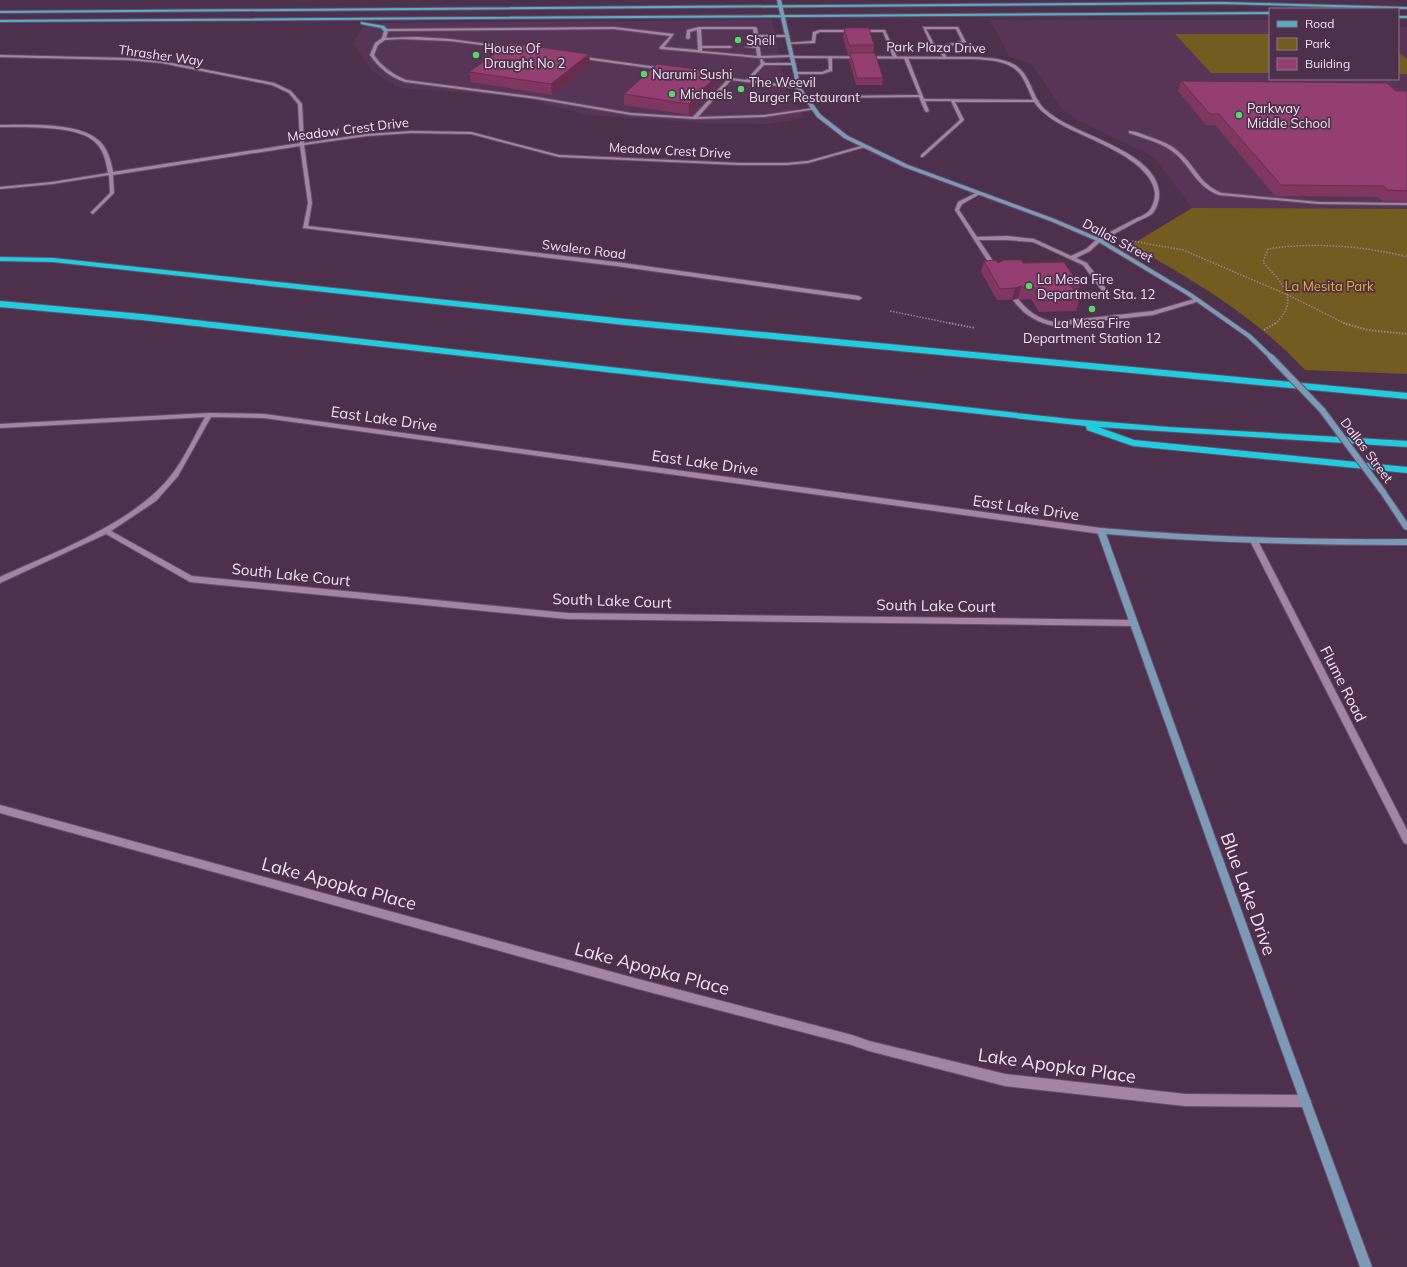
<svg xmlns="http://www.w3.org/2000/svg" width="1407" height="1267" font-family="Mulish,sans-serif">
<style>
.built{fill:#573557}
.green{fill:#735c20}
.lines{fill:none;stroke-linecap:round;stroke-linejoin:round}
.lane-casing{stroke:#675068;stroke-width:2}
.street-casing{stroke:#675068;stroke-width:2}
.secondary-casing{stroke:#675068;stroke-width:2}
.primary-casing{stroke:#675068;stroke-width:2}
.highway-casing{stroke:#675068;stroke-width:2}
.path-far1{stroke:#9b849b;stroke-width:1.5;stroke-dasharray:1.5 1.5;stroke-linecap:butt}
.path{stroke:#9b849b;stroke-width:2;stroke-dasharray:1.5 1.5;stroke-linecap:butt}
.lane{fill:#a484a3;fill-rule:evenodd}
.street{fill:#a484a3;fill-rule:evenodd}
.secondary{fill:#7c9ab5;fill-rule:evenodd}
.primary{fill:#54b0c8;fill-rule:evenodd}
.highway{fill:#1ecde0;fill-rule:evenodd}
.secondary-bridge-casing{stroke:#675068;stroke-width:8;stroke-linecap:butt}
.secondary-bridge{stroke:#7c9ab5;stroke-width:6}
.wall{fill:#7f3661}
.shaded-wall{fill:#682c4f}
.building{fill:#943f71;stroke:#682c4f}
.poi-dot{fill:#5ad56e;stroke:#4c304c;stroke-width:1.5}
.labels{text-anchor:middle;stroke-width:3.5;stroke-linejoin:round;paint-order:stroke}
.far-poi-label{font-size:13px;fill:#f3e1f3;stroke:#4c304c;text-anchor:start}
.far-street-label{font-size:13px;fill:#f3e1f3;stroke:#4c304c}
.far-park-label{font-size:13px;fill:#eab61f;stroke:#4c304c}
.street-label{font-size:15px;fill:#f3e1f3;stroke:#4c304c}
.near-street-label{font-size:18px;fill:#f3e1f3;stroke:#4c304c}
</style>
<rect width="100%" height="100%" fill="#4c304c"/>
<path class="built" d="M772,20L786,90L804,118L769,124L704,123L625,118L582,114L522,97L400,88L372,71L353,44L362,27L384,23Z
M990,20H1270V79H1398V26L1407,27V209L1192,208L1154,157L1079,121L1062,109L1032,65L1009,56Z"/>
<path class="green" d="M1175,34H1270V73H1211Z
M1398,52L1407,59V74H1398Z
M1192,208L1407,209V374L1305,370C1256,317 1193,280 1131,245Z"/>
<g class="lines">
<g class="lane-casing">
<path id="lane" d="M614,27L674,34L664,47L698,50L697,30L690,32V38L688,39L686,38L687,30L699,27H755L757,28L758,35H788L790,36L788,37H758L761,56L792,55L794,56L792,57L759,58L661,49L659,48L670,36L614,29L388,31L386,38L417,37L450,39L517,48L515,49L450,41L400,39L385,40L378,45L374,55C382,67 392,74 406,80L537,97L631,113L693,117L727,80L709,77L708,75L746,80L761,64L760,60L762,59L765,63H794L796,64L794,65H764L750,80L799,87L800,89L731,80L698,117L764,115L814,108L816,109L764,117L694,119L631,115L537,99L405,82C390,77 379,68 370,55L375,43L382,38L384,30L386,29ZM701,29H753L756,46L745,47L756,48L757,56L702,51V48H730L732,47L730,46H702Z
M923,27H958L966,42L942,48L947,58L944,59L938,48L931,45ZM926,29H956L962,41L940,46L934,44Z
M820,30H885L897,57L895,58L893,57L883,32H820L816,34L815,43L789,44L787,43L812,41L813,32Z
M578,56L664,68L666,69L664,70L577,58Z
M830,56L832,57V71L822,74H796L794,73L796,72H822L829,69L828,57Z
M906,57L908,58L924,99L1037,100L1039,101L1037,102H955L964,120L923,157H921V155L960,120L951,101H925L929,111L927,112L925,111L919,97L826,98L824,97L826,96L919,95L904,58Z
M1129,131C1136,131 1144,135 1150,137C1161,141 1172,145 1180,153C1196,167 1200,185 1222,193L1319,202L1407,203V205L1319,204L1219,195C1197,187 1193,170 1177,155C1164,143 1146,139 1129,133Z
M978,192H980V194L962,204L959,210L977,237L1007,236L1034,239L1071,256L1086,249L1097,239H1101V241L1090,251L1076,258L1087,263L1110,294L1109,295H1105L1083,265L1033,242L1007,240H979L999,270L994,271L955,210L958,202Z
M1198,298L1201,300L1200,301L1153,315L1054,326C1036,322 1024,315 1013,300L1018,299C1028,311 1038,319 1054,322L1153,311Z
M1254,538L1258,541L1407,830V844L1404,843L1250,541Z"/>
</g>
<g class="street-casing">
<path id="street" d="M0,55L127,58L161,61L274,83L291,91L302,104L304,143L367,134L411,131L471,132L559,155L739,163H786L808,161L865,145V147L808,163L786,165H739L559,157L471,134L411,133L367,136L304,145L312,203L308,226L616,262L859,296L862,298L859,300L616,266L303,228L308,203L300,146L113,175L114,193L93,214L91,213V212L110,193L109,175L52,184L0,189V187L52,182L108,173C106,162 104,150 95,142C78,125 24,127 0,127V125C26,125 76,122 97,139C107,146 111,160 113,172L300,143L298,104L289,93L272,85L161,63L127,60L0,57Z
M793,56L974,57C988,58 1003,58 1015,65C1028,73 1031,89 1038,101C1042,108 1050,114 1058,119C1086,137 1156,154 1159,192C1160,199 1157,209 1152,214C1148,217 1142,219 1138,221C1126,228 1113,234 1101,241H1097V239C1110,232 1122,226 1135,219C1139,217 1145,215 1148,212C1153,207 1155,199 1155,193C1151,157 1082,138 1055,121C1046,115 1038,109 1033,100C1027,88 1024,74 1012,67C1001,60 987,60 974,59L792,58Z
M209,413L264,414L1101,528L1105,531L1101,534L264,418L211,417L178,476L156,501L111,531L192,576L567,613L1133,620L1137,623L1133,626L567,619L190,582L106,534L0,583V577C55,552 137,522 173,473C185,457 195,435 205,417L0,428V424Z
M0,805L638,979L852,1035L869,1041L1005,1074L1185,1094L1305,1095L1309,1097L1311,1101L1309,1105L1305,1107L1185,1106L1005,1086L869,1051L852,1045L638,989L0,813Z"/>
</g>
<g class="secondary-casing">
<path id="secondary" d="M777,0H781L801,88L821,115L848,136L908,165L1057,220L1101,239L1191,293L1251,335L1273,356V358H1269L1247,337L1187,295L1097,241L1053,222L904,167L844,138L817,117L797,88Z
M1381,490H1385L1407,522V530L1404,529L1381,494L1380,492Z
M1101,528C1203,537 1305,540 1407,539V545C1306,545 1206,543 1106,534L1288,1040L1372,1267H1360L1278,1040L1097,531Z"/>
</g>
<g class="primary-casing">
<path id="primary" d="M1222,2L1407,7V9L1222,4L0,13V11Z
M1270,12V14L0,22V20Z
M1398,16H1407V18H1398Z
M361,22L384,26L388,30L384,31L381,28L361,24Z"/>
</g>
<g class="highway-casing">
<path id="highway" d="M0,257L53,258L625,319L1407,393V399L625,325L53,262L0,261Z
M0,301L142,314L1070,419L1168,427L1407,441V447L1098,427L1134,440L1407,467V473L1133,446L1087,430L1086,426L142,320L0,307Z"/>
</g>
<path class="path-far1" d="M1132,241L1183,250L1288,295L1346,324
M890,311L954,324
M1275,324C1302,298 1281,283 1263,262L1268,249C1309,242 1367,246 1407,257"/>
<path class="path" d="M949,323L975,328
M1343,323L1368,330L1407,334
M1264,330L1276,323"/>
<use href="#lane" class="lane"/>
<use href="#street" class="street"/>
<use href="#secondary" class="secondary"/>
<use href="#primary" class="primary"/>
<use href="#highway" class="highway"/>
<g class="secondary-bridge-casing">
<path id="secondary-bridge" d="M1271,357L1322,410L1383,492"/>
</g>
<use href="#secondary-bridge" class="secondary-bridge"/>
</g>
<path class="wall" d="M844,28L874,45L873,53L883,78L882,85H856L849,60L850,55H848L843,38Z
M589,54L590,64L552,95L471,82L469,72Z
M720,72L719,83L689,115L624,105V94Z
M1181,81L1407,91V202L1382,201L1378,197L1275,196L1215,125H1206L1178,91Z
M984,261L998,263H1023L1080,286L1077,295L1080,299L1076,311L1039,312L1031,299L1020,300L1018,298L1012,300H997L981,272Z"/>
<path class="shaded-wall" d="M589,54L590,64L552,95L551,84Z
M720,72L719,83L689,115V104Z
M1021,286L1018,298L1012,300L1015,288Z"/>
<path class="building" d="M844,28H869L874,45H849Z
M510,43L589,54L551,84L469,72Z
M850,53H875L883,78H857Z
M657,64L720,72L689,104L624,94Z
M1181,81L1387,83L1396,91H1407V191L1388,190L1384,186L1281,185L1219,114H1210Z
M996,260L998,263L1004,260H1021L1023,263L1064,262L1080,286H1071L1080,299L1042,301L1034,287L1024,288L1021,286L1015,288L1000,289L984,261Z"/>
<g class="poi-dot">
<circle cx="738" cy="40" r="4"/>
<circle cx="476" cy="55" r="4"/>
<circle cx="644" cy="74" r="4"/>
<circle cx="741" cy="89" r="4"/>
<circle cx="672" cy="94" r="4"/>
<circle cx="1239" cy="115" r="4"/>
<circle cx="1029" cy="286" r="4"/>
<circle cx="1092" cy="309" r="4"/>
</g>
<g class="labels">
<g class="far-poi-label">
<text x="746" y="45">Shell</text>
<text x="484" y="53">House Of<tspan x="484" dy="15">Draught No 2</tspan></text>
<text x="652" y="79">Narumi Sushi</text>
<text x="749" y="87">The Weevil<tspan x="749" dy="15">Burger Restaurant</tspan></text>
<text x="680" y="99">Michaels</text>
<text x="1247" y="113">Parkway<tspan x="1247" dy="15">Middle School</tspan></text>
<text x="1037" y="284">La Mesa Fire<tspan x="1037" dy="15">Department Sta. 12</tspan></text>
<text x="1092" y="328" text-anchor="middle">La Mesa Fire<tspan x="1092" dy="15">Department Station 12</tspan></text>
</g>
<g class="far-street-label">
<text transform="translate(936 47) rotate(1)" y="5">Park Plaza Drive</text>
<text transform="translate(161 55) rotate(8)" y="5">Thrasher Way</text>
<text transform="translate(348 129) rotate(-7)" y="5">Meadow Crest Drive</text>
<text transform="translate(670 150) rotate(3)" y="5">Meadow Crest Drive</text>
<text transform="translate(1118 240) rotate(28)" y="5">Dallas Street</text>
<text transform="translate(584 249) rotate(7)" y="5">Swalero Road</text>
<text transform="translate(1367 450) rotate(53)" y="5">Dallas Street</text>
</g>
<g class="far-park-label">
<text x="1329" y="291">La Mesita Park</text>
</g>
<g class="street-label">
<text transform="translate(384 419) rotate(8)" y="5">East Lake Drive</text>
<text transform="translate(705 463) rotate(8)" y="5">East Lake Drive</text>
<text transform="translate(1026 508) rotate(8)" y="5">East Lake Drive</text>
<text transform="translate(291 575) rotate(6)" y="5">South Lake Court</text>
<text transform="translate(612 601) rotate(2)" y="5">South Lake Court</text>
<text transform="translate(936 606) rotate(1)" y="5">South Lake Court</text>
<text transform="translate(1343 684) rotate(63)" y="5">Flume Road</text>
</g>
<g class="near-street-label">
<text transform="translate(339 884) rotate(15)" y="6">Lake Apopka Place</text>
<text transform="translate(1248 894) rotate(70)" y="6">Blue Lake Drive</text>
<text transform="translate(652 969) rotate(15)" y="6">Lake Apopka Place</text>
<text transform="translate(1057 1066) rotate(8)" y="6">Lake Apopka Place</text>
</g>
</g>
<rect x="1269" y="8" width="130" height="72" fill="#4c304c" stroke="#8f778f"/>
<rect x="1277" y="21" width="20" height="6" fill="#54b0c8" stroke="#8f778f"/>
<text x="1305" y="28" font-size="12" fill="#f3e1f3">Road</text>
<rect x="1277" y="38" width="20" height="12" fill="#735c20" stroke="#8f778f"/>
<text x="1305" y="48" font-size="12" fill="#f3e1f3">Park</text>
<rect x="1277" y="58" width="20" height="12" fill="#943f71" stroke="#8f778f"/>
<text x="1305" y="68" font-size="12" fill="#f3e1f3">Building</text>
</svg>
